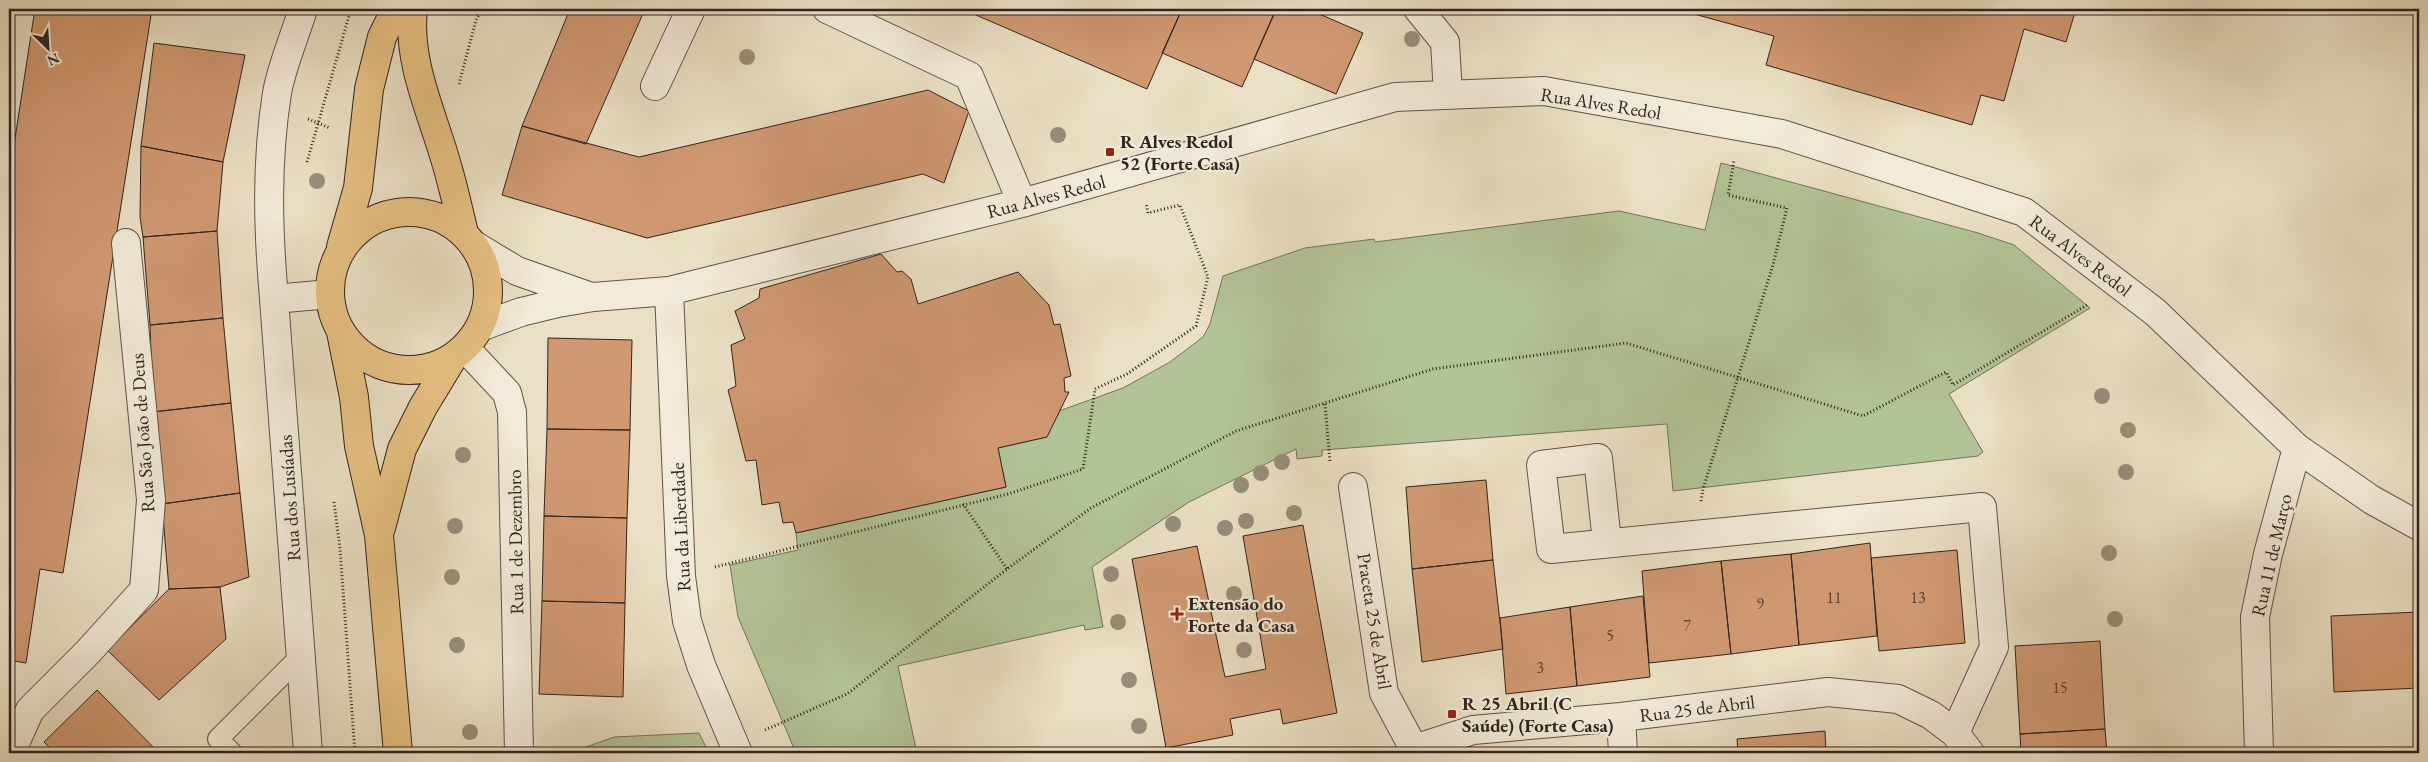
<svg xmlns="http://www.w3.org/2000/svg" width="2428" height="762" font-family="'EB Garamond',serif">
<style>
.green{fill:#b3c398;stroke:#72735b}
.building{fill:#d09972;stroke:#31231e}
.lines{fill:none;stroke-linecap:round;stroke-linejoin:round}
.lane-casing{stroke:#605248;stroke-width:22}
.street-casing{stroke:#605248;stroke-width:30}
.primary-casing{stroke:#31231e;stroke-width:30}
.path{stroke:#31231e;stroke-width:3;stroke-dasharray:1 2.5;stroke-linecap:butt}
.lane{stroke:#f2ebd9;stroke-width:20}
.street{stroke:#f2ebd9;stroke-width:28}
.primary{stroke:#e6c082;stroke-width:28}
.tree{fill:#978e7a}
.poi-dot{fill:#8f2418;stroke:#f2ebd9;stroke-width:2}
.labels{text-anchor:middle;stroke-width:4.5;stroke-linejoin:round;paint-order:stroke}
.number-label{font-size:16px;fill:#594033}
.street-label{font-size:19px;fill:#31231e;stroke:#f2ebd9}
.poi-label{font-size:19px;font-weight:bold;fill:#31231e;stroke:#f2ebd9;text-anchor:start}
</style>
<rect width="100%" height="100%" fill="#ebe0c5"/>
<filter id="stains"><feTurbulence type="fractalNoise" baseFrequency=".004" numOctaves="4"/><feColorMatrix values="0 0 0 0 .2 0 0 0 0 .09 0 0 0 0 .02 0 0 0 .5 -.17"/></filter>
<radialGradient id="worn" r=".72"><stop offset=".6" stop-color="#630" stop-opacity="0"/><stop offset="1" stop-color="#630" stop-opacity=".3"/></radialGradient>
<path class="green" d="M1721,163L1978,233L2014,245L2090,308L1949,394L1983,452L1978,456L1673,491L1667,424L1322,450V456L1297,459L1296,449L1189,502L1092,567L1103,627L1085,630L1084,625L898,666L917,753H796L738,617L730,565L798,550L796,533L1006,487L998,448L1046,437L1059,411L1123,388L1170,362L1203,337L1210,324L1223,276L1305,248L1374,239L1375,242L1619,211L1705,230Z
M699,733L709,753H582L586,747L614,737Z"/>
<path class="building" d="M35,9H152L63,573L40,569L26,663L9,660V177Z
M570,9H645L586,144L522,126Z
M962,9H1182L1147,89Z
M1182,9H1267L1275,12L1242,87L1162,53Z
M1276,9H1308L1363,33L1336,94L1254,59Z
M1676,9H2076L2066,42L2024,29L2004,101L1981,95L1972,125L1766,65L1774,36Z
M154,43L245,55L223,162L141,146Z
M928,90L969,111L944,183L923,174L647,238L502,195L522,126L639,157Z
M141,146L223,162L217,231L143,237L140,217Z
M217,231L223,318L150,325L143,237Z
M881,254L897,272L902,271L911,279L918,304L1018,272L1049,305L1054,325L1060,324L1071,376L1064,378L1065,392H1069L1047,437L998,448L1006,487L796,533L793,522L783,523L779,502L762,505L756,460L746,461L728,390L736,386L731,345L745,339L735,311L759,298L760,289Z
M223,318L231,403L153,412L150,325Z
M548,338L632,340L630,430L547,429Z
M231,403L240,493L162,504L153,412Z
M547,429L630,430L627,518L544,516Z
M1486,480L1493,560L1412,569L1406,487Z
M240,493L249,577L220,587L169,589L162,504Z
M544,516L627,518L625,603L542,601Z
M1303,525L1337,713L1283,724L1280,709L1230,719L1233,735L1166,748L1132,559L1197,546L1225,677L1266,669L1243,536Z
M1870,543L1877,636L1799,645L1791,554Z
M1957,550L1965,643L1879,651L1871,558Z
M1791,554L1799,645L1731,654L1721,561Z
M1493,560L1503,649L1422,662L1412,569Z
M1721,561L1731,654L1649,663L1642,571Z
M220,587L226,639L159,700L107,650L169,589Z
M1643,596L1650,677L1577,686L1570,607Z
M542,601L625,603L623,697L539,694Z
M1570,607L1577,686L1506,694L1500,618Z
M2419,612V688L2334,692L2331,616Z
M2100,641L2105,729L2020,734L2015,646Z
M97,690L159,753H55L44,742Z
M2105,729L2107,753H2021L2020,734Z
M1825,731L1826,753H1738L1737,739Z"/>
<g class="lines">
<g class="lane-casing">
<path id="lane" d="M232,753L218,739L301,656"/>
</g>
<g class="street-casing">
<path id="street" d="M827,9L969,76L1022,203
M1418,9L1445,42L1448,95
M655,86L691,9
M474,245L517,271L591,297
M669,291L681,576L687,621L701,665L738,753
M274,299C268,230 266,162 277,93C282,65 295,36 303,9
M480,327L521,312L558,303L593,297L669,291L1022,203L1395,97L1544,91L1782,134L2024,212L2155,312L2297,448L2372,500L2419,526
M465,348L507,393L512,412L519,753
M1353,487L1384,693L1414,749
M1607,542L1598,458L1541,465L1551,549L1982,507L1994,647L1955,733
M1621,717L1623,753
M14,753L12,750L30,710L88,652L144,590L151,500L126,243
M308,753L274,299L330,294
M1409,753L1414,749L1473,730L1621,717L1828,692L1898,699L1931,715L1955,733L1970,753
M2259,753L2255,617L2268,554L2297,448"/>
</g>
<g class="primary-casing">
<path id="primary" d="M413,9C407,62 432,113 446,162C453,185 458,209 464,233
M330 291a79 79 0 1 1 158 0a79 79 0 1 1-158 0Z
M341,247L358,188L369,89L382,37L396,9
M341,332L354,397L359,446L379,535L398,753
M381,528L402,449L423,407L454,356"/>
</g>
<path class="path" d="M459,84L476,20L482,9
M308,119L330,128
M307,162L351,9
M1325,404L1330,462
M1701,501L1703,489L1773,265L1787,208L1728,195L1734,160
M334,502L340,549L355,753
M963,504L1007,569
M715,567L1008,494L1083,469L1095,389L1127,374L1196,326L1208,277L1180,205L1148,213L1146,203
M765,730L847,694L1007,569L1091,508L1236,431L1433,369L1626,343L1863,416L1946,372L1953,385L2087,305"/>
<use href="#lane" class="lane"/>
<use href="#street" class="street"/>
<use href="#primary" class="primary"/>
</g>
<g class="tree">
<circle cx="1412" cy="39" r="8"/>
<circle cx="747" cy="57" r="8"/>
<circle cx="1058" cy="135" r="8"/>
<circle cx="317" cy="181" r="8"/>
<circle cx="2102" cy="396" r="8"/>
<circle cx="2128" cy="430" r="8"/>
<circle cx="463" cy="455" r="8"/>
<circle cx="1282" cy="462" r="8"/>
<circle cx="2126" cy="472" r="8"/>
<circle cx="1261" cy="473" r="8"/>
<circle cx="1241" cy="485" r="8"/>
<circle cx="1294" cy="513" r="8"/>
<circle cx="1246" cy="521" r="8"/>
<circle cx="1173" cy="524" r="8"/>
<circle cx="455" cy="526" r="8"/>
<circle cx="1225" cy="528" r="8"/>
<circle cx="2109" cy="553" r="8"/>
<circle cx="1111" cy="574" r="8"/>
<circle cx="452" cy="577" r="8"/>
<circle cx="1234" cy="594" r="8"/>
<circle cx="2115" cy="619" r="8"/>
<circle cx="1118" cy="622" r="8"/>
<circle cx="457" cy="645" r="8"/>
<circle cx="1244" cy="650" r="8"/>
<circle cx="1129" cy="680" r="8"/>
<circle cx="1139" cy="726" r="8"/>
<circle cx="470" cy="732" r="8"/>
</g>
<g class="poi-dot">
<rect x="1105" y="147" width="10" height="10" rx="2.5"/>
<path d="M1174.5 606.5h5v5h5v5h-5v5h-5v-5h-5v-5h5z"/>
<rect x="1447" y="709" width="10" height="10" rx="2.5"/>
</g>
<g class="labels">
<g class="number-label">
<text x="1834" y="603">11</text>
<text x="1918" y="603">13</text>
<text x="1760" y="609">9</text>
<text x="1687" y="631">7</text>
<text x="1610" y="641">5</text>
<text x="1540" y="673">3</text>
<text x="2060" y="693">15</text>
</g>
<g class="street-label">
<text transform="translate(1601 103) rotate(9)" y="7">Rua Alves Redol</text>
<text transform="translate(1046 196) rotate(-15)" y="7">Rua Alves Redol</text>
<text transform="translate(2081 255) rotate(37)" y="7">Rua Alves Redol</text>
<text transform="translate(142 433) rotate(-94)" y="7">Rua São João de Deus</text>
<text transform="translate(289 498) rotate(-94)" y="7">Rua dos Lusíadas</text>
<text transform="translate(680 527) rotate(-93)" y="7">Rua da Liberdade</text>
<text transform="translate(515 542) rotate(-91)" y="7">Rua 1 de Dezembro</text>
<text transform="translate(2271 555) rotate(-77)" y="7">Rua 11 de Março</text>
<text transform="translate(1375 621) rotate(81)" y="7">Praceta 25 de Abril</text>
<text transform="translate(1697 708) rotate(-7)" y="7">Rua 25 de Abril</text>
</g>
<g class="poi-label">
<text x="1120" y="148">R Alves Redol<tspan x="1120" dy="22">52 (Forte Casa)</tspan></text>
<text x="1188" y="610">Extensão do<tspan x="1188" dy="22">Forte da Casa</tspan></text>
<text x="1462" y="710">R 25 Abril (C<tspan x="1462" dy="22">Saúde) (Forte Casa)</tspan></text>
</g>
</g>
<rect width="2428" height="762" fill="none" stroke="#ebe0c5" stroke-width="30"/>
<rect x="10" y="10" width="2408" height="742" fill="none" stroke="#31231e" stroke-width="2.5"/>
<rect x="15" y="15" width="2398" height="732" fill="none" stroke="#31231e"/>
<g transform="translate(48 48) rotate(155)" stroke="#f2ebd9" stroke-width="4" paint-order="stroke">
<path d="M0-4L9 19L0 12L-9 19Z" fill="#31231e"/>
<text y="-8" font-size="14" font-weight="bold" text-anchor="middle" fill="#31231e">N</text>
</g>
<rect width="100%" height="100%" filter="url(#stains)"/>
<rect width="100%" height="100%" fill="url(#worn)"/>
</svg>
